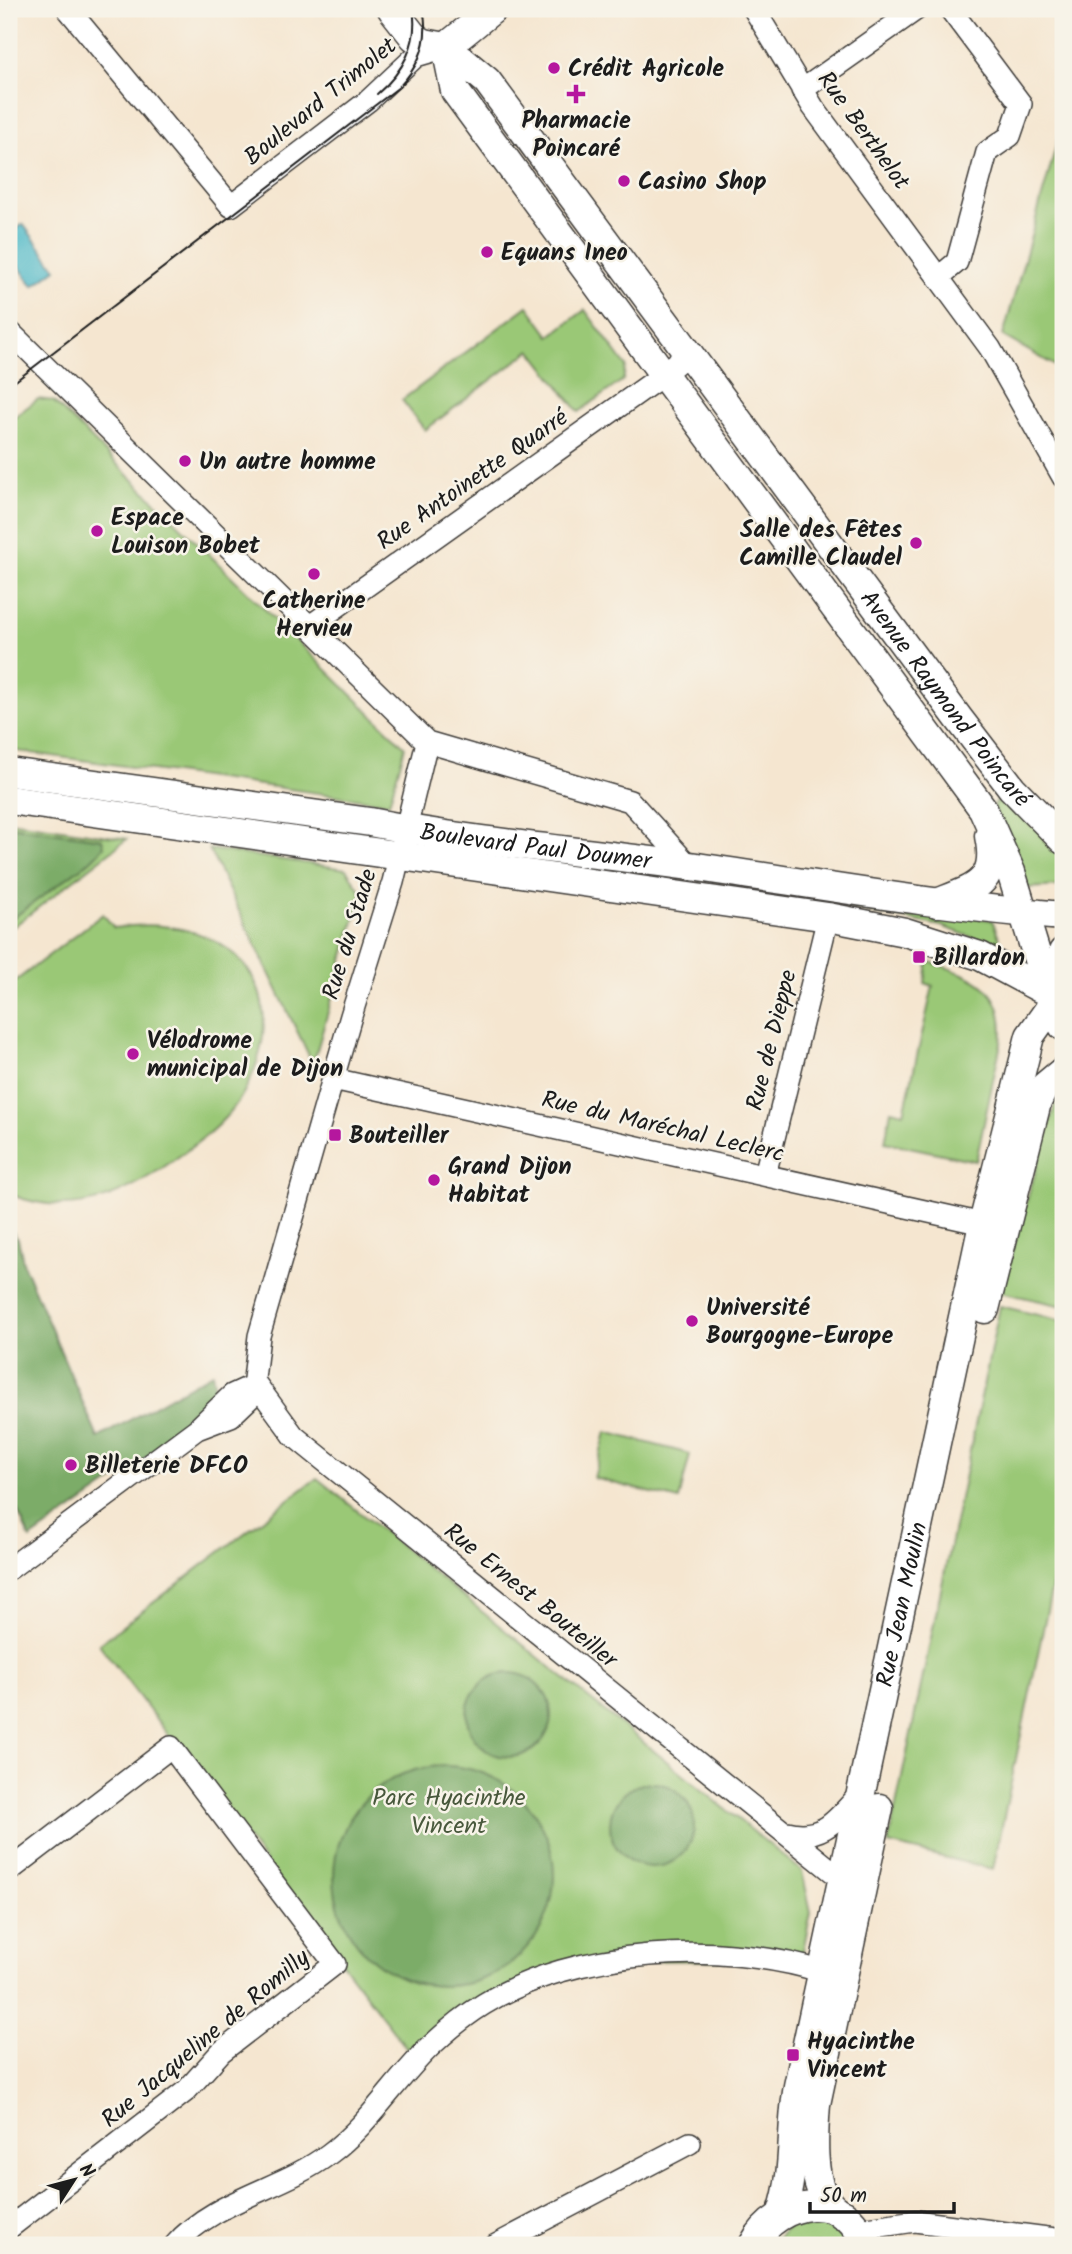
<svg xmlns="http://www.w3.org/2000/svg" width="1072" height="2254" font-family="Kalam,sans-serif">
<style>
.green{fill:#9ac876;stroke:#5b7249;stroke-width:2}
.forest{fill:#7bac67;stroke:#4c6442;stroke-width:2}
.water{fill:#4cb8c8;stroke:#346a72;stroke-width:2}
.lines{fill:none;stroke-linecap:round;stroke-linejoin:round}
.minor-casing{stroke:#3d3a37;stroke-width:24}
.major-casing{stroke:#3d3a37;stroke-width:31}
.minor{stroke:#fff;stroke-width:21}
.major{stroke:#fff;stroke-width:28}
.tram{stroke:#1c1c1c;stroke-width:2}
.poi-dot{fill:#b5179e;stroke:#f7f3e8;stroke-width:2.5}
.labels{text-anchor:middle;stroke-width:5;stroke-linejoin:round;paint-order:stroke}
.poi-label{font-size:24px;font-weight:bold;fill:#1c1c1c;stroke:#f7f3e8;text-anchor:start}
.street-label{font-size:24px;fill:#1c1c1c;stroke:#f7f3e8}
.park-label{font-size:24px;fill:#48583c;stroke:#f7f3e8}
</style>
<rect width="100%" height="100%" fill="#f7f3e8"/>
<filter id="ink" filterUnits="userSpaceOnUse"><feTurbulence type="fractalNoise" baseFrequency=".0143" numOctaves="2"/><feDisplacementMap in="SourceGraphic" scale="14" xChannelSelector="R" yChannelSelector="G"/><feConvolveMatrix kernelMatrix="1 2 1 2 8 2 1 2 1" color-interpolation-filters="sRGB"/></filter>
<filter id="wash" filterUnits="userSpaceOnUse"><feTurbulence type="fractalNoise" baseFrequency=".00686" numOctaves="4" result="noise"/><feDisplacementMap in="SourceGraphic" scale="28" xChannelSelector="R" yChannelSelector="G"/><feGaussianBlur stdDeviation="1.57" result="paint"/><feColorMatrix in="noise" values="0 0 0 0 0 0 0 0 0 0 0 0 0 0 0 0 0 1.4 0 .05"/><feComposite in="paint" operator="in"/></filter>
<g filter="url(#wash)">
<rect width="100%" height="100%" fill="#f5e6d0"/>
<path class="green" d="M1063,122V353L1059,368L1003,336Z
M528,306L550,336L585,310L626,366L623,380L579,412L531,350L425,430L402,400Z
M38,399L53,401L405,747L389,803L9,750V421Z
M1005,791L1063,856V886L1026,888L993,807Z
M9,821L127,839L9,930Z
M209,849L346,869L362,893L313,1064Z
M846,899L992,920L1001,942L993,945L941,926L845,907Z
M103,914L114,928C225,910 302,984 244,1092C230,1117 208,1135 185,1152C130,1193 78,1222 9,1194V986Z
M928,961C974,977 1008,987 1001,1043L976,1161L885,1142L891,1110L904,1113L933,986L925,983Z
M1063,1093V1306L1000,1292L1057,1098Z
M1000,1306L1063,1321V1534L993,1869L888,1844Z
M606,1432L690,1454L679,1500L594,1478Z
M317,1478L802,1871L811,1912L801,1960L564,1961L411,2054L99,1644Z
M804,2221L832,2227L848,2245H771L790,2225Z"/>
<path class="forest" d="M9,826L102,839L104,847L90,861L9,921Z
M9,1228L18,1239L24,1266L98,1438L212,1373L218,1399L142,1461L30,1539L14,1503L9,1502C9,1483 13,1368 9,1361Z
M467 1715a42 42 0 1 1 84 0a42 42 0 1 1-84 0Z
M334 1876a110 110 0 1 1 220 0a110 110 0 1 1-220 0Z
M610 1825a42 42 0 1 1 84 0a42 42 0 1 1-84 0Z"/>
<path class="water" d="M23,224L56,269L33,286L9,253V234Z"/>
</g>
<g filter="url(#ink)">
<g class="lines">
<g class="minor-casing">
<path id="minor" d="M68,9L231,206L368,101L416,56L443,48
M754,9L813,107L990,348L1063,477
M802,90L917,9
M939,277L957,262L987,152L1010,136L1021,104L950,9
M9,331L427,742L630,801L689,866
M310,626L656,380L678,362L685,348
M333,1079L983,1224
M765,1175L828,917
M256,1384L294,1436L843,1880
M197,1429L231,1416L252,1396L259,1336L351,1016L393,882L427,742
M9,1569L197,1429L232,1395L256,1384
M787,1832C823,1841 837,1819 859,1795
M9,1871L171,1747L335,1964L221,2052L186,2091L9,2228
M852,2224L867,2228L915,2221L1063,2240
M175,2245C215,2199 281,2190 329,2154C371,2123 396,2078 434,2043C449,2029 466,2015 484,2004C575,1948 722,1940 823,1972
M496,2245L690,2143"/>
</g>
<g class="major-casing">
<g id="major">
<path id="s1" d="M392,9L414,37L424,43L446,47L487,81L959,719L1012,788L1063,840"/>
<path d="M446,47L455,91L983,809L1011,872L1052,1005L1063,1026"/>
<path d="M446,47L493,9"/>
<path id="s2" d="M9,772L370,822C476,843 584,851 690,866C815,884 938,906 1063,916"/>
<path d="M9,800L828,917L905,932L980,956L1049,993"/>
<path d="M937,903C975,888 999,883 989,836"/>
<path d="M1049,993L1063,952"/>
<path d="M985,1309L1037,1102L1045,1086L1063,1071"/>
<path id="s3" d="M782,2212C796,2171 790,2129 798,2086L983,1224L1030,1036L1052,1005"/>
<path d="M843,2216C838,2212 831,2207 827,2201C810,2179 814,2130 816,2104L879,1808"/>
<path d="M753,2245C779,2197 847,2189 865,2245"/>
</g>
</g>
<use href="#minor" class="minor"/>
<use href="#major" class="major"/>
<path class="tram" d="M377,94C403,72 419,43 413,9
M9,386L399,87C420,65 430,39 423,9"/>
</g>
</g>
<g class="poi-dot">
<circle cx="554" cy="68" r="7"/>
<path d="M572.5 83.5h7v7h7v7h-7v7h-7v-7h-7v-7h7z"/>
<circle cx="624" cy="181" r="7"/>
<circle cx="487" cy="252" r="7"/>
<circle cx="185" cy="461" r="7"/>
<circle cx="97" cy="531" r="7"/>
<circle cx="916" cy="543" r="7"/>
<circle cx="314" cy="574" r="7"/>
<rect x="912" y="950" width="14" height="14" rx="3.5"/>
<circle cx="133" cy="1054" r="7"/>
<rect x="328" y="1128" width="14" height="14" rx="3.5"/>
<circle cx="434" cy="1180" r="7"/>
<circle cx="692" cy="1321" r="7"/>
<circle cx="71" cy="1465" r="7"/>
<rect x="786" y="2048" width="14" height="14" rx="3.5"/>
</g>
<g class="labels">
<g class="poi-label">
<text x="568" y="76">Crédit Agricole</text>
<text x="576" y="128" text-anchor="middle">Pharmacie<tspan x="576" dy="28">Poincaré</tspan></text>
<text x="638" y="189">Casino Shop</text>
<text x="501" y="260">Equans Ineo</text>
<text x="199" y="469">Un autre homme</text>
<text x="111" y="525">Espace<tspan x="111" dy="28">Louison Bobet</tspan></text>
<text x="902" y="537" text-anchor="end">Salle des Fêtes<tspan x="902" dy="28">Camille Claudel</tspan></text>
<text x="314" y="608" text-anchor="middle">Catherine<tspan x="314" dy="28">Hervieu</tspan></text>
<text x="933" y="965">Billardon</text>
<text x="147" y="1048">Vélodrome<tspan x="147" dy="28">municipal de Dijon</tspan></text>
<text x="349" y="1143">Bouteiller</text>
<text x="448" y="1174">Grand Dijon<tspan x="448" dy="28">Habitat</tspan></text>
<text x="706" y="1315">Université<tspan x="706" dy="28">Bourgogne-Europe</tspan></text>
<text x="85" y="1473">Billeterie DFCO</text>
<text x="807" y="2049">Hyacinthe<tspan x="807" dy="28">Vincent</tspan></text>
</g>
<g class="street-label">
<text transform="translate(320 101) rotate(-39)" y="8">Boulevard Trimolet</text>
<text transform="translate(864 130) rotate(54)" y="8">Rue Berthelot</text>
<text transform="translate(472 479) rotate(-35)" y="8">Rue Antoinette Quarré</text>
<text dy="8" stroke="none"><textPath href="#s1" startOffset="892">Avenue Raymond Poincaré</textPath></text>
<text dy="8" stroke="none"><textPath href="#s2" startOffset="532">Boulevard Paul Doumer</textPath></text>
<text transform="translate(349 934) rotate(-73)" y="8">Rue du Stade</text>
<text transform="translate(771 1040) rotate(-76)" y="8">Rue de Dieppe</text>
<text transform="translate(663 1126) rotate(13)" y="8">Rue du Maréchal Leclerc</text>
<text transform="translate(531 1595) rotate(39)" y="8">Rue Ernest Bouteiller</text>
<text dy="8" stroke="none"><textPath href="#s3" startOffset="620">Rue Jean Moulin</textPath></text>
<text transform="translate(205 2038) rotate(-40)" y="8">Rue Jacqueline de Romilly</text>
</g>
<g class="park-label">
<text x="449" y="1805">Parc Hyacinthe<tspan x="449" dy="28">Vincent</tspan></text>
</g>
</g>
<rect width="1072" height="2254" fill="none" stroke="#f7f3e8" stroke-width="35"/>
<g transform="translate(74 2180) rotate(54)" stroke="#f7f3e8" stroke-width="5" paint-order="stroke">
<path d="M0-5L12 26L0 18L-12 26Z" fill="#1c1c1c"/>
<text y="-10" font-size="19" font-weight="bold" text-anchor="middle" fill="#1c1c1c">N</text>
</g>
<path d="M810 2202v10h144v-10" fill="none" stroke="#1c1c1c" stroke-width="3.5"/>
<text x="820" y="2202" font-size="21" fill="#1c1c1c" stroke="#f7f3e8" stroke-width="5" paint-order="stroke">50 m</text>
</svg>
